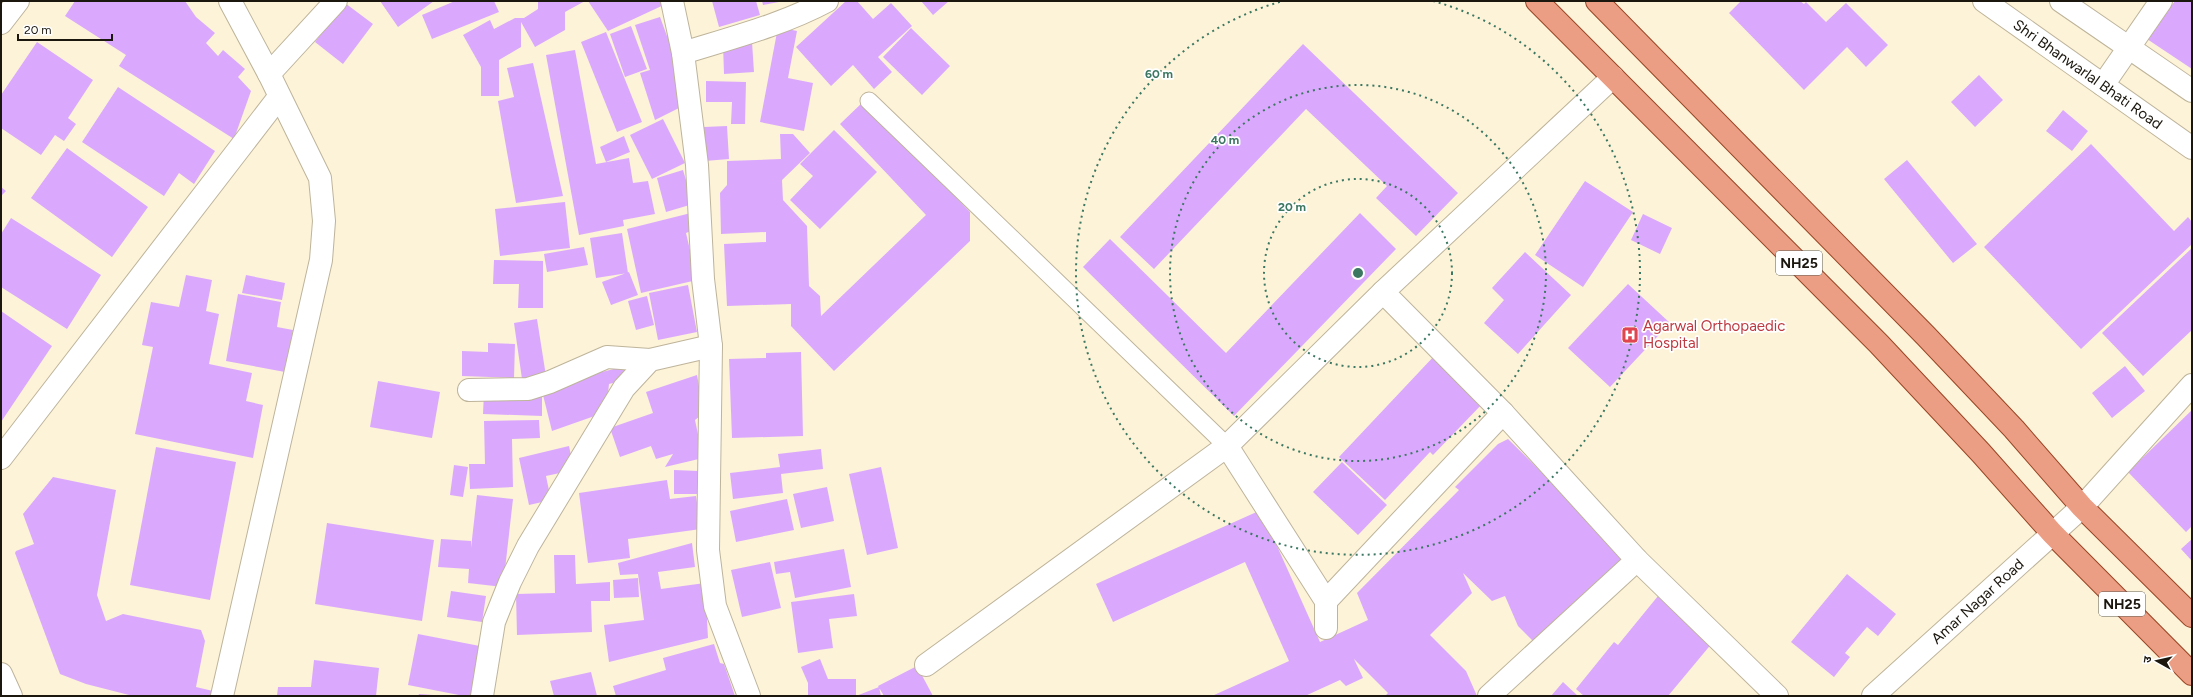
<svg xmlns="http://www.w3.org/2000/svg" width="2193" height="697" font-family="Figtree,'Noto Sans Devanagari',sans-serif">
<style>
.building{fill:#daa9fd}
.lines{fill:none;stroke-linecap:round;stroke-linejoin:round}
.lane-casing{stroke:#beb49b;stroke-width:19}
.street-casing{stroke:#beb49b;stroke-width:24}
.secondary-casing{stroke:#beb49b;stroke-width:24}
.primary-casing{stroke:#9a4525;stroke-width:24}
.lane{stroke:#fff;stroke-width:17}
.street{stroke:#fff;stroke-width:22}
.secondary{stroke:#fff;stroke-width:22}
.primary{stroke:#eb9e84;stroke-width:22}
.ring{fill:none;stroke:#3b7761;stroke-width:2;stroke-dasharray:2 4}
.labels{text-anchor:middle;stroke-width:3.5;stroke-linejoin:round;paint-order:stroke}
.shield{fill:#fff;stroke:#5f5d56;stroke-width:1}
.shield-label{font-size:14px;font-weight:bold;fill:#1b170e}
.street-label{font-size:15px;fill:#1b170e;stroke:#fff}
.health-label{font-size:15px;fill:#be3a42;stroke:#fff;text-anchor:start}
.centre{fill:#3b7761;stroke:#fff;stroke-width:2}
.ring-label{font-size:12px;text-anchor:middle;font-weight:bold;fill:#3b7761;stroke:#fff;stroke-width:3.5;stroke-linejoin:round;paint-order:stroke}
</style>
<rect width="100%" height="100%" fill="#fdf3d8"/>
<path class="building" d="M75,1H185L196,17L215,33L206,43L218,56L223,50L245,69L238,77L251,91L234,139L119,66L126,55L65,16Z
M380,1H434L398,27Z
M455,1H494L499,12L432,39L422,15Z
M538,1H585L565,12V30L535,47L521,22V47L499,60V96H481V67L463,35L490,20L494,29L515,18H524L538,9Z
M588,1H668V3L608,31Z
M712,1H756L760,15L719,27Z
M762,1H779V2L763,5Z
M846,1H857L873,19L891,3L912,26L878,57L892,72L874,89L853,65L831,86L796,47Z
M921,1H949L933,15Z
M1741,1H1800L1804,4L1806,2L1826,22L1846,3L1888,45L1866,67L1847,47L1804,90L1729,13Z
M2175,1H2192V69L2147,39Z
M345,3L373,24L343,64L315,42Z
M660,17L667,36L673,35L681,107L655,120L640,73L650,70L635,25Z
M631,26L647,69L625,77L610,34Z
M778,27L797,31L788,78L813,83L804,131L760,122Z
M911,28L950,66L922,95L883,57Z
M606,32L642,122L617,132L581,42Z
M37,42L93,80L68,118L76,124L64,141L55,135L41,155L1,128V95Z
M752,42L754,72L724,74L723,44Z
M1303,44L1458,193L1416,236L1376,198L1387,186L1306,109L1154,269L1120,237Z
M575,50L596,164L629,158L633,183L648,181L655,214L623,220L624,226L579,235L546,55Z
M533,63L563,196L516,203L498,101L514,97L507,68Z
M1979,75L2003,100L1975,127L1951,102Z
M706,81L746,82L745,124H731L732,102H706Z
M118,87L215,151L194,184L179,173L164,196L82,142Z
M864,101L970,212V241L834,371L791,326V304L727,306L724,244L766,242V232L721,234L720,193L727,185V161L781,159L780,134H793L810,153L782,180L783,200L807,226L809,286L820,296L821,316L926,215L840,124Z
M2063,110L2088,131L2072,151L2046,131Z
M663,119L685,163L652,179L630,135Z
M727,126L729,159L705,161L704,127Z
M834,130L877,172L820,229L790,200L813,176L800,164Z
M624,136L630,152L606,162L600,147Z
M2091,144L2174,231L2188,217L2192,222V244L2081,349L1984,247Z
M67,148L148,207L112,257L31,198Z
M1907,160L1977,244L1953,263L1884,179Z
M683,170L693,204L666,212L657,178Z
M1585,181L1633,212L1583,287L1535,255Z
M1,187L6,191L1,196Z
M565,202L570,248L500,256L495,209Z
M691,213L694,230L686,233L697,280L641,293L627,229Z
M1360,213L1396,249L1234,416L1083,267L1110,239L1226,353Z
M1643,214L1672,228L1660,254L1631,240Z
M11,218L101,275L67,329L1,287V234Z
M622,233L628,273L596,278L590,238Z
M584,247L588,265L547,272L544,254Z
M2192,248V330L2143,376L2102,333Z
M1525,252L1571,295L1518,354L1484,323L1504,300L1492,288Z
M494,260L543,261V308H518L519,284H493Z
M629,272L638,295L611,305L602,282Z
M186,275L212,280L206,311L219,314L209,364L252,373L246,401L263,405L253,458L135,434L153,347L142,345L151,302L179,307Z
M246,275L285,283L282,300L242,293Z
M1628,284L1670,323L1610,387L1568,348Z
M688,285L697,332L658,340L649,293Z
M238,294L281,302L277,327L293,330L285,372L226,361Z
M647,296L654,325L636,330L628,301Z
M1,311L52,346L1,422Z
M537,319L546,376L522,379L514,323Z
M488,343L515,344L514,378L462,376V351L488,352Z
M801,352L803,436L732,438L729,359L766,358V353Z
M1436,354L1485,401L1433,455L1430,452L1385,500L1339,457Z
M626,366L629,379L609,384L606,412L552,431L541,387Z
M2125,366L2145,391L2112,418L2092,393Z
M697,375L704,413L695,420L703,458L665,467L673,454L656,459L651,446L620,457L610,428L653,413L646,392Z
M378,381L440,392L432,438L370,427Z
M484,392L542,394V416L483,414Z
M2192,410V526L2186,532L2128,472Z
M539,420L540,438L512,439L513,487L470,489L469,464H485L484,421Z
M1508,439L1625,555L1537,645L1518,626L1505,596L1492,601L1463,573L1472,593L1430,635L1466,671L1477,696H1385L1388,693L1354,659L1363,678L1346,686L1340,680L1305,696H1212L1289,661L1245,562L1113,622L1096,584L1261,510L1320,642L1368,620L1357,593L1459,490L1455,487L1498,444Z
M569,446L574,470L546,476L551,500L529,505L519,458Z
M156,447L236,462L210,600L130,585Z
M821,449L823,469L781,474L783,493L733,499L730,473L780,467L778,454Z
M1342,462L1387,505L1358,535L1313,492Z
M454,465L468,467L463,497L450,495Z
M881,467L898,548L867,555L849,474Z
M674,470L699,471V494H674Z
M53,477L116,490L97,595L106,621L123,614L201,630L205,641L196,687L213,691L212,696H133L86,684L60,674L15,553L16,551L34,544L23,514Z
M667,480L670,499L696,496L701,529L628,539L630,558L588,563L579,493Z
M827,487L834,521L801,528L793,494Z
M477,495L513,499L503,587L468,583L469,569L438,567L441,539L471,541V548Z
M787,499L794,530L736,542L730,511Z
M327,523L434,540L422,621L315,604Z
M2192,539V561L2181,549Z
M692,543L695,567L658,572L661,589L705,583L708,638L609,662L604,625L644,620L638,574L620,575L618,563Z
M844,549L851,587L795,598L790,572L776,574L774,562Z
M554,555H575L576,584L610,582V601H591L592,632L517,635L516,594L555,593Z
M770,562L781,608L742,617L731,570Z
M1847,574L1896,614L1878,636L1867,627L1845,653L1850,657L1834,677L1791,642Z
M638,578L639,597L614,598L613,580Z
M451,591L486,596L482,622L447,617Z
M854,594L857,616L829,619L833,648L798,653L791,602Z
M1658,596L1713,642L1668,696H1584L1576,689L1614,642L1618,645Z
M418,634L485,647L476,696H464L408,685Z
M714,644L720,663L724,664L735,696H616L613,686L666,670L663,658Z
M820,659L828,679H856V696L879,687L881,696H808V683L801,667Z
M314,660L379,668L376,696H277L278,687H311Z
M917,666L933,696H884L878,686Z
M591,672L597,696H554L550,681Z
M1563,682L1578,696H1551Z
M419,694L433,695V696H418Z"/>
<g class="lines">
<g class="lane-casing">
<path id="lane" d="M869,101L1227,446"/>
</g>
<g class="street-casing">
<g id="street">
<path d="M672,1L683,53L697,165L703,279L711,346L708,550L715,606L749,696"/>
<path id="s1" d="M1984,1L2192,148"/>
<path d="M2061,1L2192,91"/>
<path d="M1,23L18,1"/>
<path d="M683,53C731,38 782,25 827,1"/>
<path d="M269,74L336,1"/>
<path d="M1613,77L1383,292L1503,413L1637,560L1777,696"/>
<path d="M2103,85L2161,1"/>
<path d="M469,390L528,389L550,382L607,357L650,360"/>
<path d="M1,458L279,97"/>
<path d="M2082,507L2192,385"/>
<path d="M1326,601L1503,413"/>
<path d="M1326,628V601L1227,446L1383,292"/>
<path d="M926,665L1227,446"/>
<path d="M1,674L11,696"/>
<path d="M222,696L321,260L324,221L320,178L269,74L230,1"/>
<path d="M482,696L494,622L510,582L528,546L624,388L650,360L711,346"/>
<path d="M1489,696L1637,560"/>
</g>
</g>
<g class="secondary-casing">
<g id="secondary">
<path id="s2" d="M1873,696L2082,507"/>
</g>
</g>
<g class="primary-casing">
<path id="primary" d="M1537,1L1879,344L1981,453L2052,533L2192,674
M1597,1L1926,336L2014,429L2082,507L2192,616"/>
</g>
<use href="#lane" class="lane"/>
<use href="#street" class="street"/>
<use href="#secondary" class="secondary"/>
<use href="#primary" class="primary"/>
</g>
<g class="ring">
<circle cx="1358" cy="273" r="94"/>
<circle cx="1358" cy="273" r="188"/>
<path d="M1433 1A282 282 0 1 1 1283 1"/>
</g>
<defs>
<g id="hospital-square" transform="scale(0.9)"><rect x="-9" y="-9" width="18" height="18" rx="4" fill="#e0444e" stroke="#fff"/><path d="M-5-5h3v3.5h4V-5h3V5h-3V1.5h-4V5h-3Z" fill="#fff"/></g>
</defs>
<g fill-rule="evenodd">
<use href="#hospital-square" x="1630" y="335"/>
</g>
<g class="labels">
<g class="shield">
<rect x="1776" y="251" width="46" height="24" rx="3"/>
<rect x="2099" y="592" width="46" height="24" rx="3"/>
</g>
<g class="shield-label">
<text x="1799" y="268">NH25</text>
<text x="2122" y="609">NH25</text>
</g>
<g class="street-label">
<text dy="5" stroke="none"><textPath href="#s1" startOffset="127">Shri Bhanwarlal Bhati Road</textPath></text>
<text dy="5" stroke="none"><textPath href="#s2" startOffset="141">Amar Nagar Road</textPath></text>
</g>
<g class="health-label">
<text x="1643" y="331">Agarwal Orthopaedic<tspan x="1643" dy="17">Hospital</tspan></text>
</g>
</g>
<circle cx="1358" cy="273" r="6" class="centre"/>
<g class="ring-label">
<text x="1159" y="78">60 m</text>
<text x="1225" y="144">40 m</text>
<text x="1292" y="211">20 m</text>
</g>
<rect width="2193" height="697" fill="none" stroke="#1b170e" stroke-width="4"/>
<g transform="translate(2157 661) rotate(278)" stroke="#ffffff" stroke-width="3" paint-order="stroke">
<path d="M0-3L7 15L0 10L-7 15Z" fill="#1b170e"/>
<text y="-6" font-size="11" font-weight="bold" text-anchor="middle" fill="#1b170e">उ</text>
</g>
<path d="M18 34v6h94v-6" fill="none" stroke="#1b170e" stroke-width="2"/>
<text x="24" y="34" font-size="12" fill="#1b170e" stroke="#ffffff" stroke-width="3" paint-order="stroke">20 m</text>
</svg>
